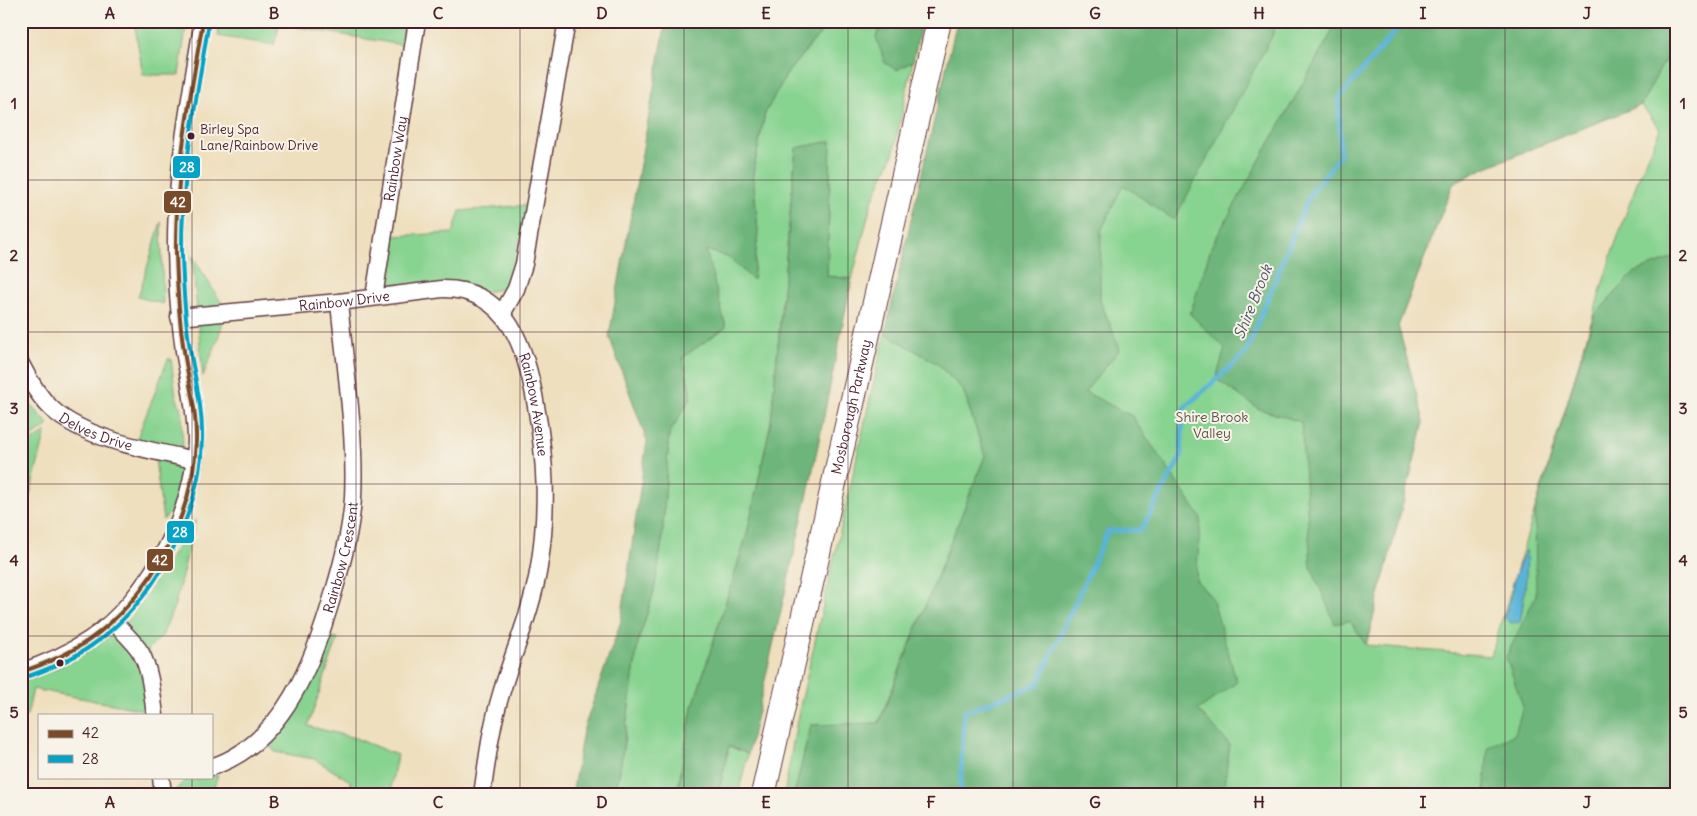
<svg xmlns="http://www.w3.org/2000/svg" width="1697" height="816" font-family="Delius,sans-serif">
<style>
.green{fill:#87d390;stroke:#68795e;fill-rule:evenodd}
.forest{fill:#6db57a;stroke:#5c6a52}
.water{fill:#5ab4d8;stroke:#526a82}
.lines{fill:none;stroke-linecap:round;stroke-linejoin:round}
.stream{stroke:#5ab4d8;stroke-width:5}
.minor-casing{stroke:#633c41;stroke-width:19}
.highway-casing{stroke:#633c41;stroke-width:26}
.minor{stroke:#fff;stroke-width:16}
.highway{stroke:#fff;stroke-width:24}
.bus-1-casing{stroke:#f7f3e8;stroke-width:8}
.bus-2-casing{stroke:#f7f3e8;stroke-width:8}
.bus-1{stroke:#7a4b2a;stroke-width:4}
.bus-2{stroke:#04a2c6;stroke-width:4}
.grid{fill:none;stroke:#4a1f2b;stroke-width:1;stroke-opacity:0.55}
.bus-dot{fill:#4a1f2b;stroke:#f7f3e8;stroke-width:2}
.labels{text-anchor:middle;stroke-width:4;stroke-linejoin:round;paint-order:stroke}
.bus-label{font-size:13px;fill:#4a1f2b;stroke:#f7f3e8;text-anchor:start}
.street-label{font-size:14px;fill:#4a1f2b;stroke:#f7f3e8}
.park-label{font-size:14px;fill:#5c5549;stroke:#f7f3e8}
.water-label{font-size:15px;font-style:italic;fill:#505368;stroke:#f7f3e8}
.line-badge{stroke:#f7f3e8;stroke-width:2}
.badge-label{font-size:14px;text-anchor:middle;font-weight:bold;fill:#fff}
.neatline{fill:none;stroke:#4a1f2b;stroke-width:2}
.grid-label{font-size:16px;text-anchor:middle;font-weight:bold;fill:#4a1f2b}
</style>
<rect width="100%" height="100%" fill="#f7f3e8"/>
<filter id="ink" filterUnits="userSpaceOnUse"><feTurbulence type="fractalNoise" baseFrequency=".02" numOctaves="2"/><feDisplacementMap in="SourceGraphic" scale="10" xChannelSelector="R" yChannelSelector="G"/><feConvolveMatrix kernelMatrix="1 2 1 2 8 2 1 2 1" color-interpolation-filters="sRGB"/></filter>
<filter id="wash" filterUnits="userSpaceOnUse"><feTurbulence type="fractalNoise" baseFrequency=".0096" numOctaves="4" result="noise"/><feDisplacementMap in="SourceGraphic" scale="20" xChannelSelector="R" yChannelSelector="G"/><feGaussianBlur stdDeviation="1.12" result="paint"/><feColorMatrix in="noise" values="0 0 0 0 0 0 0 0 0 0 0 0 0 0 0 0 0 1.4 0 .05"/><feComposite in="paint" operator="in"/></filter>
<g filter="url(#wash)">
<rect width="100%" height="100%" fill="#eedfbe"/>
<path class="green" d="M134,21H187L179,75H143Z
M220,21H276L280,23L274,45L218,36Z
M299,21H411L408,46L297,27Z
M830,21H883L876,37L897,70L913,61L893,155L872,201L852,279L827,276L831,141L796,149L771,422L747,534L691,713L677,795H613L619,777L638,642L654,591L662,541L669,434L691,397L682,357L726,327L705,249L730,258L753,280L758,232L753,173L765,113L788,72Z
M1201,21H1676V701L1657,795H915L1026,325ZM1641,105L1660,129L1639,177L1611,256L1491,656L1366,645L1424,422L1398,326L1453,184L1484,168Z
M527,205L514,272L506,288L485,292L396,288L388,285L384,277L391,236L453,233L460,211Z
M161,222L163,304L138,297Z
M192,255L222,304C228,324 210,356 203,376Z
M885,333L938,364L963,390L985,456L878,724L811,725L794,795H784L797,720Z
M168,359H171L176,396L182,412L183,458L176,501L170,513L163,520L154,451L134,446Z
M25,398L49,425L21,444V399Z
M46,432L25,513L21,514V449Z
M196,519L175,604L162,636L148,650L149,711L33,689L27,716L21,715V682C63,669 102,645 133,615Z
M328,636L338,638L308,726L355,738L397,755L391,786L398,795H353L350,781L314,759L275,752L268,744L296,707L316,667Z
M729,746L748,754L738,795H718Z
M218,775L211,795H171L184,781L211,777Z"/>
<path class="forest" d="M666,21H830L788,72L765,113L753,173L758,232L753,280L730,258L706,250L726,327L683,357L691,397L669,434L662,541L654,591L638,642L619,777L613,795H572L583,731L621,621L647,441L609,336Z
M883,21H922L913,61L897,70L885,63L876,37Z
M957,21H1277L1271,38L1174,220L1123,185L1101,231L1100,300L1120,349L1085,392L1132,416L1201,518L1196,580L1212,598L1237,682L1198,710L1230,745L1223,794L1230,795H794L811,725L879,723L985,456L963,390L938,364L885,333Z
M1338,21H1676V39L1641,105L1484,168L1453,184L1398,326L1424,422L1366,645L1350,621L1335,624L1311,567L1301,422L1259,409L1216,379L1225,348L1190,314L1212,245Z
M831,141L827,276L852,279L810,484L748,754L729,746L718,795H677L691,713L747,534L771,422L796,148Z
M1676,257V795H1484L1488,747L1515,734L1523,706L1506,657L1536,595L1535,511L1594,316L1635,272Z"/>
<path class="water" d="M1526,550C1528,574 1524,598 1520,622L1511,623L1504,617L1512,595L1515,575Z"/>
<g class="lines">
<path class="stream" d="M960,795L964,712L1038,684L1108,531L1141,530L1181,457L1183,409L1246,353L1308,198L1340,155L1339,98L1404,21"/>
</g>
</g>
<g filter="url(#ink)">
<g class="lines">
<g class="minor-casing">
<g id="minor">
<path id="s1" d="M374,297L417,21"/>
<path d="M502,314L516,289L524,264L567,21"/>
<path id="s2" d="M179,317L339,302L442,289C509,288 527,351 536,406C546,461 548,511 539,567C532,611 513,652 501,694C491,727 487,761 482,795"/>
<path id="s3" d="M21,364C29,380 39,397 52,409C84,439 152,451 195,460"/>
<path d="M113,621C122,631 134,641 141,653C151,672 152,694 155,715"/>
<path d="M21,672C45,664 68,654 89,640C147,601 196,511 196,440C196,411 189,380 184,351C179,314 176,279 176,242C176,171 191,92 203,21"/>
<path id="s4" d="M211,767C284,744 315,658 334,591C343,561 351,530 353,498C356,433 345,367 339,302"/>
<path d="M161,777L163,795"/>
</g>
</g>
<g class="highway-casing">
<g id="highway">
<path id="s5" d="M763,795L939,21"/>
</g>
</g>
<use href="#minor" class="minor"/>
<use href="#highway" class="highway"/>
<g class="bus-1-casing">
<path id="bus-1" d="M21,672C45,664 69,654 89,640C151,596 194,516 196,440C197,410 188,380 184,351C179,319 177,286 176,253C175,175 190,98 203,21"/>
</g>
<g class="bus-2-casing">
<path id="bus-2" d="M23,678C47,670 71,660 91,646C154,603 201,515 202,439C203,409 195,379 190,349C185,318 183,286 182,255C181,177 196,99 209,22"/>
</g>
<use href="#bus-1" class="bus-1"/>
<use href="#bus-2" class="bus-2"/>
</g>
</g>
<path class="grid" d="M192,21V715M356,21V795M520,21V795M684,21V795M848,21V795M1013,21V795M1177,21V795M1341,21V795M1505,21V795M21,180H1676M21,332H1676M21,484H1676M21,636H1676M192,777V795"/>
<g class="bus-dot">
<circle cx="191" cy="136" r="4.5"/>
<circle cx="60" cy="663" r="4.5"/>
</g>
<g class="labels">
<g class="bus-label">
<text x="200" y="134">Birley Spa<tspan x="200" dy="16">Lane/Rainbow Drive</tspan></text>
</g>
<g class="street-label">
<text dy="5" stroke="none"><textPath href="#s1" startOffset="140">Rainbow Way</textPath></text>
<text dy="5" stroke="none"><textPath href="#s2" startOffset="166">Rainbow Drive</textPath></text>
<text dy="5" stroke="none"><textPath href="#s2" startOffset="429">Rainbow Avenue</textPath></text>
<text dy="5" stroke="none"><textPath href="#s5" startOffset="398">Mosborough Parkway</textPath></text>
<text dy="5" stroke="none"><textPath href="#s3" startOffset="105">Delves Drive</textPath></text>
<text dy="5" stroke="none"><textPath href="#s4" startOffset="258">Rainbow Crescent</textPath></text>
</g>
<g class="park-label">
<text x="1212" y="422">Shire Brook<tspan x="1212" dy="16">Valley</tspan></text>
</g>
<g class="water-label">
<text transform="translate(1253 302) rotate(-68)" y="5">Shire Brook</text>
</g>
</g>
<g class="line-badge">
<rect x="172" y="155" width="29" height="24" rx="5" fill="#04a2c6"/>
<rect x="163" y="190" width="29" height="24" rx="5" fill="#7a4b2a"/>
<rect x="166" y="520" width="29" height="24" rx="5" fill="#04a2c6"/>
<rect x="146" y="548" width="28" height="24" rx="5" fill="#7a4b2a"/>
</g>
<g class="badge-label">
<text x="187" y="172">28</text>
<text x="178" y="207">42</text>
<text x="180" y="537">28</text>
<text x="160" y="565">42</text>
</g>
<rect width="1697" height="816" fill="none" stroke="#f7f3e8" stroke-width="55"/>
<rect x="38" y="714" width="175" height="65" fill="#f7f3e8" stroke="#b29e9c"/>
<rect x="48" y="730" width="25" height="8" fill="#7a4b2a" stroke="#b29e9c"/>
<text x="82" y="738" font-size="15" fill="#4a1f2b">42</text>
<rect x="48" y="755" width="25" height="8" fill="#04a2c6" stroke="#b29e9c"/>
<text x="82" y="764" font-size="15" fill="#4a1f2b">28</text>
<rect x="28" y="28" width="1642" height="760" class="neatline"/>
<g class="grid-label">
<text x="110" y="19">A</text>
<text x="274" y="19">B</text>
<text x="438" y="19">C</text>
<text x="602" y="19">D</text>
<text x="766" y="19">E</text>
<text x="931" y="19">F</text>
<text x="1095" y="19">G</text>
<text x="1259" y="19">H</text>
<text x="1423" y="19">I</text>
<text x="1587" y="19">J</text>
<text x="14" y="109">1</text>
<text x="1683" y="109">1</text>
<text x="14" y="261">2</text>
<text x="1683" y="261">2</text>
<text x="14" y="414">3</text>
<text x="1683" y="414">3</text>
<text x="14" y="566">4</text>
<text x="1683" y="566">4</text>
<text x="14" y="718">5</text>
<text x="1683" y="718">5</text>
<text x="110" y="808">A</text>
<text x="274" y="808">B</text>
<text x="438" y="808">C</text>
<text x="602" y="808">D</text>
<text x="766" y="808">E</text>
<text x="931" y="808">F</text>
<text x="1095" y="808">G</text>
<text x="1259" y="808">H</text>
<text x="1423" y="808">I</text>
<text x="1587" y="808">J</text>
</g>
</svg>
